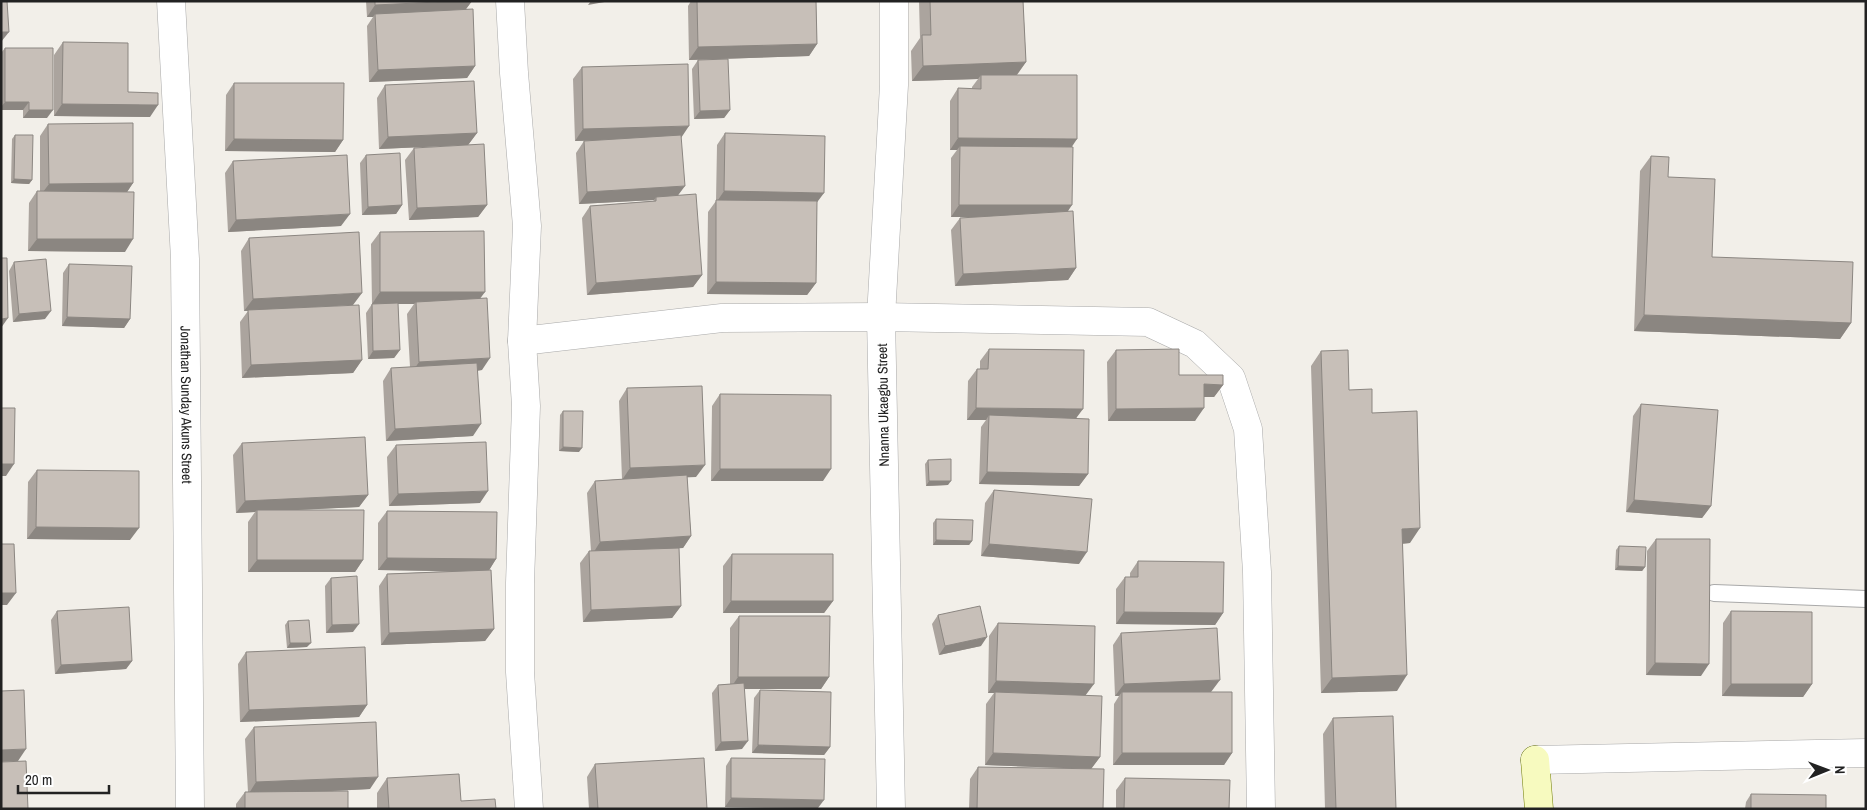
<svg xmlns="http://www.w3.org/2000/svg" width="1867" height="810" font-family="'Archivo Narrow',sans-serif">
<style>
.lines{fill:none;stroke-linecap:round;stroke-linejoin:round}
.lane-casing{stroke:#a9a9a9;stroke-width:18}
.street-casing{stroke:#a9a9a9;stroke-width:29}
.secondary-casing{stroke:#707d05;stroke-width:29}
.lane{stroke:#fff;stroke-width:16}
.street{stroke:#fff;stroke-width:28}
.secondary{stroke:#f7fabf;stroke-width:28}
.wall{fill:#aba49e}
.shaded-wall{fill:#8b8681}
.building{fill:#c7bfb8;stroke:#8b8681}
.labels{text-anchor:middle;stroke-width:5;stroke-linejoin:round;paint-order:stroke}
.street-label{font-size:14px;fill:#222;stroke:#fff}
</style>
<rect width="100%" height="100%" fill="#f2efe9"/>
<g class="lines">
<g class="lane-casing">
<path id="lane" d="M1714,593L1866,599"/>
</g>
<g class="street-casing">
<g id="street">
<path id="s1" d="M171,1L185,259L190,809"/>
<path d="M510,1L514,73L527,226L522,341L526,406L520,583V672L529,809"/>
<path d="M522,341L722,318L881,317L1148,322L1195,344L1231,378L1248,429L1257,572L1261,809"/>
<path d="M1535,760L1866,753"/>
<path d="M891,809L881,317L894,85V1"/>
</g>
</g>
<g class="secondary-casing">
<path id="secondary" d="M1535,760L1539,809"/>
</g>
<use href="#lane" class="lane"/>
<use href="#street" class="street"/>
<use href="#secondary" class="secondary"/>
</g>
<path class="wall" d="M366,1H472L466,9L475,66L467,78L369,82L367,26L373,17H367Z
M691,1H816L817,44L809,56L689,60L688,6Z
M919,1H1023L1026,62L1017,75L1072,147L1068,212L1076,268L1068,280L955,286L951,230L960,218L975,217H951V158L957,150H950V101L958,88L972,89V87L978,79L912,81L911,51L920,38Z
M63,42L128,92L150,117L54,116V55Z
M5,48L47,118H23V110H1V53Z
M698,60L730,110L724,118L694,119L692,69Z
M582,67L681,137L678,195L702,275L693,287L587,295L582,218L590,206L653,201L654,200L579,204L576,153L584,141L601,140L575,141L573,79Z
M234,83L343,140L335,152L225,151L226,95Z
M385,85L477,133L468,145L379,149L377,98Z
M48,124L133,183L127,192L125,252L28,251L29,203L37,191H40V136Z
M725,133L817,203L816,283L807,295L707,294L708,212L716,201L717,145Z
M15,135L32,180L29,184L11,183L12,139Z
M414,148L487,205L478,217L409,220L405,160Z
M366,155L402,205L396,214L362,215L360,163Z
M1651,156L1668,177L1712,257L1851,323L1840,339L1634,331L1640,171Z
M233,161L341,226L228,232L225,173Z
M380,232L480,298L482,370L478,371L473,436L386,441L383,381L391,368L410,367L407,314L414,304H398L400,350L394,358L368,359L366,313L372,304L371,244Z
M249,238L353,305L278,309L362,360L353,373L242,378L240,322L248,311H244L241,251Z
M14,262L45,319L13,322L9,271Z
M69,264L130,319L124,328L62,326L63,273Z
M989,349L1077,418L1088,474L1079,486L979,484L981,427L986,420H967L968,381L977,369H980V361Z
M1116,350L1179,375L1223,385L1214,397H1204L1195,421H1108L1107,362Z
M1321,351L1349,390L1372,413L1410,543L1403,544L1397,691L1321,693L1311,366Z
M627,388L696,477H687L691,536L683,548H679L681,606L672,618L583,622L580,563L589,551H591L587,493L595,481L622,479L619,401Z
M720,394L823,481H711L712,406Z
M1641,404L1711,506L1702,518L1626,512L1633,416Z
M563,411L579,452L559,451L560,415Z
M242,443L368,495L359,507L291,510L363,560L355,572H248V522L255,512L236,513L233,455Z
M396,445L480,503L389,506L387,457Z
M928,460L948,485L926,486L925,464Z
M37,470L130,540L27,539L28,482Z
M994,490L1079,564L981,556L985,503Z
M387,511L496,559L489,570L494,629L485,641L381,645L379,586L387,574L451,571L378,570V523Z
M936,519L972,541L969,545H933V523Z
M1656,539L1701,676L1646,675L1647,551Z
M1619,546L1645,567L1642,571L1615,570L1616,550Z
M732,554L833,601L824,613H723V566Z
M1138,561L1223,613L1215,625L1116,624V589L1125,577H1130V573Z
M331,578L353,632L326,633L325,586Z
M57,611L132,661L126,669L55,674L51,620Z
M1731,611L1812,684L1803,697L1722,696L1723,623Z
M938,615L981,646L939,655L932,624Z
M739,616L829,677L821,689H744L742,749L715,751L712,693L718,685L730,684V628Z
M288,621L307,647L287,648L285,625Z
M998,623L1086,696L1100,757L1091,769L985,765L986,704L994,693H988L989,636Z
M1121,633L1211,692L1232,753L1224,765H1113L1114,704L1119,696H1115L1113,645Z
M246,652L367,705L359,717L240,722L238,664Z
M760,690L830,747L824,755L752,753L754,698Z
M1333,718L1396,809H1325L1323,734Z
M254,727L370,789L333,791L348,809H236V804L245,792H248L245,739Z
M731,758L818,808L725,807L726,766Z
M595,764L707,809H589L587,777Z
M978,767L1103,809H969L970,779Z
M387,778L461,801L496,809H377V793Z
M1125,778L1229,809H1116V790Z
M1751,794L1826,809H1745L1746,802Z"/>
<path class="shaded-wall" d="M459,1H472L463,13L375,14L373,17H367L375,5Z
M591,1H610L588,5Z
M1,32H9L1,42Z
M817,44L809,56L689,60L698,47Z
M1026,62L1015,77L981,75L978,79L912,81L923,66Z
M475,66L467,78L369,82L378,70Z
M5,102H29L23,110H1V107Z
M62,104L158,105L150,117L54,116Z
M29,110H53L47,118H23Z
M730,110L724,118L694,119L700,111Z
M689,126L681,138L575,141L583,129Z
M477,133L468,145L379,149L388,137Z
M958,138L1077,139L1069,151L960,146L957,150H950Z
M234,139L343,140L335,152L225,151Z
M14,179L32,180L29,184L11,183Z
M133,183L125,195L40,196L49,184Z
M685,186L676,198L656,197L654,200L579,204L587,192Z
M724,191L824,193L815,205L716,203Z
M402,205L396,214L362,215L368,207Z
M487,205L478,217L409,220L417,208Z
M959,205H1072L1064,217H951Z
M350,214L341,226L228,232L236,220Z
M37,239H133L125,252L28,251Z
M1076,268L1068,280L955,286L963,274Z
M702,275L693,287L587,295L596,283Z
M716,282L816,283L807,295L707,294Z
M380,292H485L476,304L416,302L414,304H372Z
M362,293L353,305L244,311L253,299Z
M51,311L45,319L13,322L19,314Z
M1644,315L1851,323L1840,339L1634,331Z
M67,317L130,319L124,328L62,326Z
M8,318L1,328V319Z
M400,350L394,358L368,359L373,351Z
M490,358L482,370L411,374L419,362Z
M362,360L353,373L242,378L251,365Z
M1204,384L1223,385L1214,397H1195Z
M976,408L1083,409L1074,421L989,415L986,420H967Z
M1204,408L1195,421H1108L1116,409Z
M481,424L473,436L386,441L395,429Z
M563,447L582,448L579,452L559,451Z
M1,464H14L6,476H1Z
M705,465L696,477L622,480L630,468Z
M720,469H831L823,481H711Z
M987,472L1088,474L1079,486L979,484Z
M929,481H951L948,485L926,486Z
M488,491L480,503L389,506L398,494Z
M368,495L359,507L257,512V510L255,512L236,513L245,501Z
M1634,500L1711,506L1702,518L1626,512Z
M36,527L139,528L130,540L27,539Z
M1420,528L1410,543L1392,544L1402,529Z
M691,536L683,548L592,555L600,542Z
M936,540L972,541L969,545H933Z
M989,544L1087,552L1079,564L981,556Z
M387,558L496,559L488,572L378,570Z
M257,560H363L355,572H248Z
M1618,566L1645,567L1642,571L1615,570Z
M1,593H16L7,605H1Z
M731,601H833L824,613H723Z
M681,606L672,618L583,622L591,610Z
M1124,612L1223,613L1215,625L1116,624Z
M359,624L353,632L326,633L332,625Z
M494,629L485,641L381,645L389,633Z
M987,637L981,646L939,655L945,646Z
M290,643H311L307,647L287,648Z
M132,661L126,669L55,674L61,665Z
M1655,663L1709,664L1701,676L1646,675Z
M1407,675L1397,691L1321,693L1332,678Z
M738,677H829L821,689H730Z
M1220,680L1211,692H1122L1119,696H1115L1124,684Z
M996,681L1094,684L1085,696L995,692L994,693H988Z
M1731,684H1812L1803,697L1722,696Z
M367,705L359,717L240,722L249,710Z
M748,741L742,749L715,751L721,742Z
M758,745L830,747L824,755L752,753Z
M26,749L18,761L1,762V750Z
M993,753L1100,757L1091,769L985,765Z
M1122,753H1232L1224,765H1113Z
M378,777L370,789L248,795L256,782Z
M731,798L824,800L818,808L725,807Z"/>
<path class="building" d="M1,1H7L9,32H1Z
M375,1H459L375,5Z
M697,1H816L817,44L698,47Z
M930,1H1023L1026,62L923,66L922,35H931Z
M473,9L475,66L378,70L375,14Z
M63,42L128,43V92L158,93V105L62,104Z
M5,48H53V110H29V102H5Z
M728,59L730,110L700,111L698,60Z
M688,64L689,126L583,129L582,67Z
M981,75H1077V139L958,138V88L981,89Z
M474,81L477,133L388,137L385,85Z
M234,83H344L343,140L234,139Z
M133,123V183L49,184L48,124Z
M725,133L825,136L824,193L724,191Z
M15,135H33L32,180L14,179Z
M681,135L685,186L587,192L584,141Z
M484,144L487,205L417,208L414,148Z
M960,146L1073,147L1072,205H959Z
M400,153L402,205L368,207L366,155Z
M347,155L350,214L236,220L233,161Z
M1651,156L1669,157L1668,177L1715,179L1712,257L1853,262L1851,323L1644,315Z
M37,191L134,192L133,239H37Z
M696,194L702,275L596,283L590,206L656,201V197Z
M716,200L817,201L816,283L716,282Z
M1073,211L1076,268L963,274L960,218Z
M484,231L485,292H380V232Z
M359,232L362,293L253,299L249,238Z
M1,258H7L8,318L1,319Z
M46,259L51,311L19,314L14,262Z
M69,264L132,266L130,319L67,317Z
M487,298L490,358L419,362L416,302Z
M398,303L400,350L373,351L372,304Z
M359,305L362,360L251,365L248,310Z
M989,349L1084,350L1083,409L976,408L977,369H988Z
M1179,349V375H1223V385L1204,384V408L1116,409V350Z
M1348,350L1349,390L1372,389V413L1417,411L1420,528L1402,529L1407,675L1332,678L1321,351Z
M477,363L481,424L395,429L391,368Z
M702,386L705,465L630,468L627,388Z
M720,394L831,395V469H720Z
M1641,404L1718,410L1711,506L1634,500Z
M1,408H15L14,464H1Z
M563,411H583L582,448L563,447Z
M989,415L1089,419L1088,474L987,472Z
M365,437L368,495L245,501L242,443Z
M486,442L488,491L398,494L396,445Z
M951,459V481H929L928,460Z
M37,470L139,471V528L36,527Z
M687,475L691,536L600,542L595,481Z
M994,490L1092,499L1087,552L989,544Z
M257,510H364L363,560H257Z
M387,511L497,512L496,559L387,558Z
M936,519L973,520L972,541L936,540Z
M1656,539H1710L1709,664L1655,663Z
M1,544H14L16,593H1Z
M1619,546L1646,547L1645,567L1618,566Z
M679,548L681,606L591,610L589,551Z
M732,554H833V601H731Z
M1138,561L1224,562L1223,613L1124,612L1125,577H1138Z
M491,570L494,629L389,633L387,574Z
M357,576L359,624L332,625L331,578Z
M980,606L987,637L945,646L938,615Z
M129,607L132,661L61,665L57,611Z
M1731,611L1812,612V684H1731Z
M739,616H830L829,677H738Z
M309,620L311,643H290L288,621Z
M998,623L1095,626L1094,684L996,681Z
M1217,628L1220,680L1124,684L1121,633Z
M365,647L367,705L249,710L246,652Z
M744,683L748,741L721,742L718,685Z
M24,690L26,749L1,750V691Z
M760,690L831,692L830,747L758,745Z
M995,692L1102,696L1100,757L993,753Z
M1122,692H1232V753H1122Z
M1393,716L1396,809H1336L1333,718Z
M376,722L378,777L256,782L254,727Z
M704,758L707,809H598L595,764Z
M731,758L825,759L824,800L731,798Z
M26,761L28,809H1V762Z
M978,767L1104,769L1103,809H977Z
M459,774L461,801L495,799L496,809H389L387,778Z
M1125,778L1230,780L1229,809H1124Z
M348,791V809H245V792Z
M1751,794L1826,795V809H1751Z"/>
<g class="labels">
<g class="street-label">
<text dy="5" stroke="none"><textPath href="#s1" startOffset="404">Jonathan Sunday Akuns Street</textPath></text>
<text transform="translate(883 405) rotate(-91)" y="5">Nnanna Ukaegbu Street</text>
</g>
</g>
<rect width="1867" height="810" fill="none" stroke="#222222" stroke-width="5"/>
<g transform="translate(1827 770) rotate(89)" stroke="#ffffff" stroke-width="4" paint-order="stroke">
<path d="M0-4L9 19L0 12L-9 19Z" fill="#222222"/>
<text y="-8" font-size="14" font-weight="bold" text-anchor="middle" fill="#222222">N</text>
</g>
<path d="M18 785v8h91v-8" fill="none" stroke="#222222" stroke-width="2.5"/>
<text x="25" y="785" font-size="15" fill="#222222" stroke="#ffffff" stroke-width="4" paint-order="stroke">20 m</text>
</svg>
